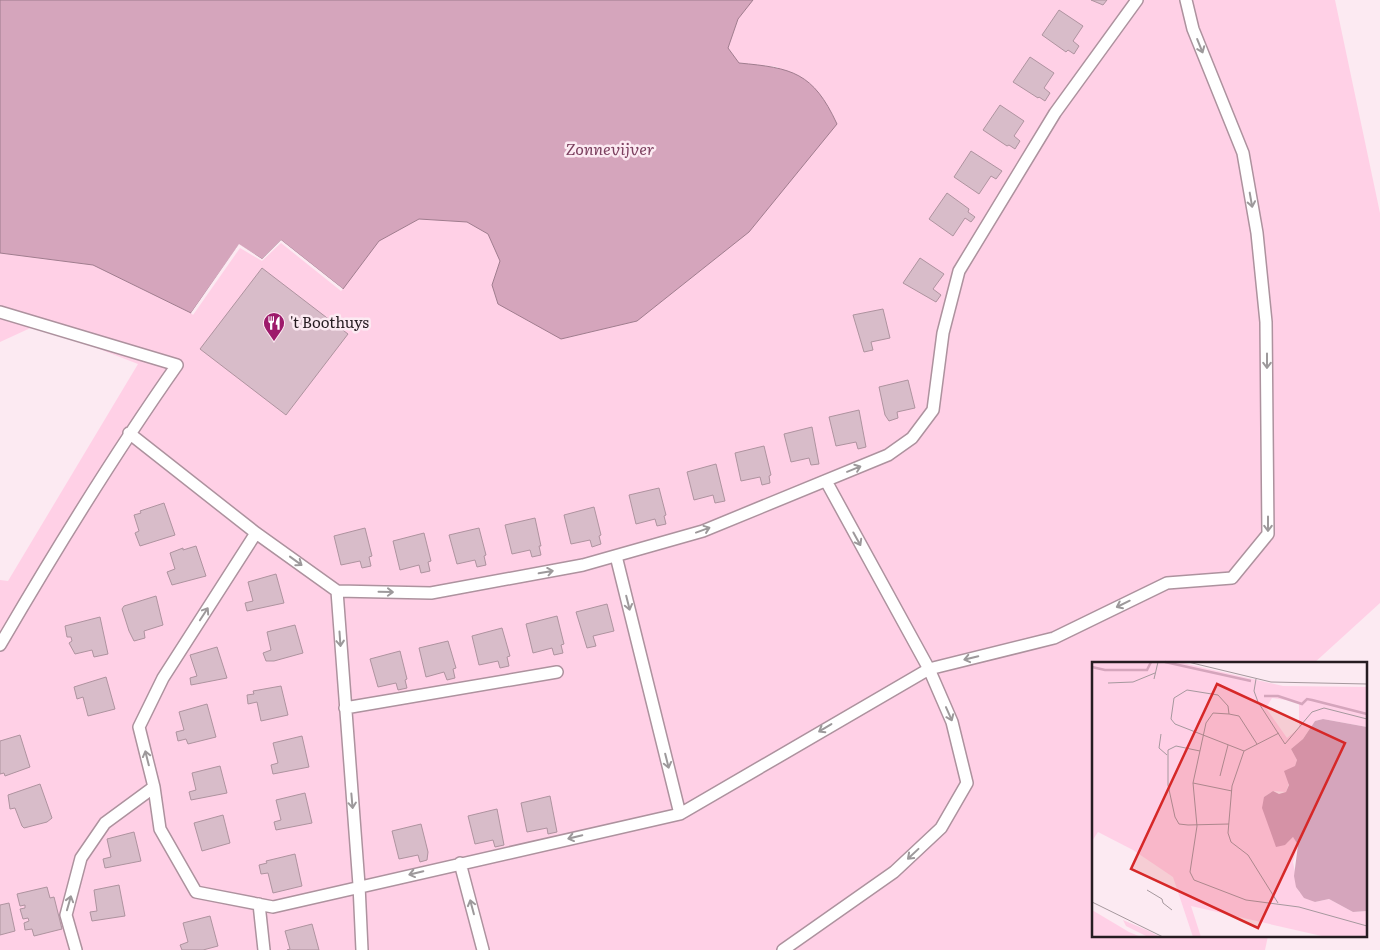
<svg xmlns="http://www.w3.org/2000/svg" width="1380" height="950" font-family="Literata,serif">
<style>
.green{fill:#ffd0e6}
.water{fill:#d5a5bc;stroke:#a07c8e}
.pier{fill:#fceaf2}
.building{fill:#d8bcc9;stroke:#ae939f}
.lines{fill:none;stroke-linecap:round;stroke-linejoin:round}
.service-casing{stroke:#ad929e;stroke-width:14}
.service{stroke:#fff;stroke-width:11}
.oneway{stroke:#9d999b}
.labels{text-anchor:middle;stroke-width:5;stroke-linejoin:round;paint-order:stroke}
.poi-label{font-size:15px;fill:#261c21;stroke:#fceaf2;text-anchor:start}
.water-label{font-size:16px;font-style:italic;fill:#7c405f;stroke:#fceaf2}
.inset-river{fill:none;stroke:#d5a5bc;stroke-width:2.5}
.inset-road{fill:none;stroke:#a6989e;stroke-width:1}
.view{fill:#d62828;fill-opacity:0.15;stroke:#d62828;stroke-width:2.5}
.inset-edge{fill:none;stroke:#261c21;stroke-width:2.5}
</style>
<rect width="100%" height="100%" fill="#fceaf2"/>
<path class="green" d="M753,0H1335L1380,213V603L1313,664H1094V936H1268L1265,950H0V580L8,581L138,364L37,325L0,342V253L93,265L191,313L239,244L281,240L343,289L379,241L419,219L468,222L488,234L500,261L492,285L498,304L562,339L637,321L749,232L778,67L739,63L728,48L738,19Z"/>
<path class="water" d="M0,0H753L738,19L728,48L739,63C792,68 813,72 837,124L749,232L637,321L561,339L498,304L492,285L500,261L488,234L467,222L419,219L379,241L343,289L281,240L262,259L239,245L191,313L93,265L0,253Z"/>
<path class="pier" d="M281,240L343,289L341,291L281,243L262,261L240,248L193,315L191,313L239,244L262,259Z"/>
<path class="building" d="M1091,0H1107L1103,5Z
M1059,10L1083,26L1073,41L1079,46L1074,54L1068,50L1066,52L1042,35Z
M1030,57L1054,73L1044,88L1050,93L1045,101L1039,97L1038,98L1013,82Z
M1000,105L1024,121L1014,136L1020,141L1015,149L1009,145L1007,146L983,130Z
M971,151L1002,171L996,179L991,176L979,194L954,177Z
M947,193L969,209L968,212L975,217L971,222L965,218L953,236L929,219Z
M920,258L944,274L933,289L941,295L936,302L903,283Z
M262,268L348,334L286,415L200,349Z
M883,309L890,338L871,342L873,350L864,352L853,315Z
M908,380L915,408L897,412L898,418L889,421L885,415L879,387Z
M859,410L866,447L858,449L856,442L836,446L829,417Z
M812,427L819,464L811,465L809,458L791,462L784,434Z
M764,446L771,475L769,476L770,483L762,485L760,477L741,481L735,453Z
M716,464L725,501L715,503L713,495L694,500L687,472Z
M659,488L666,515L664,516L666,524L657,526L655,519L636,524L629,495Z
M164,503L175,535L140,546L135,533L139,531L134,515L141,513L140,511Z
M594,507L601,535L599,536L601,544L592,547L590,540L571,544L564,515Z
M535,518L541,546H539L541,555L532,557L530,550L512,554L505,525Z
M365,528L372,556L369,557L371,566L362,568L360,561L341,565L334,536Z
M479,528L486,555L484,556L486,565L477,567L475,560L457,564L449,535Z
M424,533L431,561L428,562L430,571L421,573L419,565L400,570L393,541Z
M196,546L206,576L172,585L167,572L175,569L170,553L183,548V550Z
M276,574L284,603L247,611L245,603L253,601L248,582Z
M156,596L163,625L144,631L145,638L134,641L129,631L122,609L124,606Z
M607,604L614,631L593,636L596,646L587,648L576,612Z
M557,616L564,644L561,645L563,653L554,655L552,648L533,653L526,624Z
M100,617L108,654L94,657L92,650L75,654L69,643L72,641L71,637H67L65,626Z
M295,625L303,653L274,661H266L263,653L271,650L267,632Z
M502,628L510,656L507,657L509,666L500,668L498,661L479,665L472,636Z
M448,641L456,668L453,669L455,678L447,680L444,672L426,677L419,648Z
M217,647L227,678L191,685L190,678L197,676L190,655Z
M400,651L407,679L405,680L407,688L398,690L396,683L378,687L370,659Z
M106,677L115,709L88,716L83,697L77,699L74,687Z
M281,686L288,715L261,721L257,702L248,704L247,695L254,694L253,691Z
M207,704L216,737L188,744L186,739L178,741L176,732L184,730L179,712Z
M20,735L30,767L5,776L4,773L0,774V741Z
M302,736L309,767L273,774L271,765L278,763L273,743Z
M220,766L227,793L191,800L189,792L196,790L192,773Z
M40,784L52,818L47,822L24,828L22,826L15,808L10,809L8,795Z
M305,793L312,823L276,830L274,822L281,820L276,800Z
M550,796L557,832L548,834L547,828L527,832L521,803Z
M497,809L504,845L495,847L493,840L475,844L468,816Z
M223,815L230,843L202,851L194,823Z
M421,824L428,852L427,860L420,862L418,855L399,859L392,831Z
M134,832L141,861L105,868L103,859L111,857L107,839Z
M295,854L302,886L273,893L268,873L261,874L259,865L267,863L266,861Z
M119,885L125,916L92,921L90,912L97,911L94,890Z
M47,887L50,898L54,897L62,929L34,936L32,929L25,930L24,923L29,921L28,918L23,919L20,909L25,908V905L20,906L17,894Z
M9,903L15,931L0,935V905Z
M210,916L218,946L203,950H182L180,945L188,942L183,923Z
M312,924L319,950H287L290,949L285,931Z"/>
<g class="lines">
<g class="service-casing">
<path id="service" d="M0,312L177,365C113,456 56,549 0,645
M129,433L256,533L337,591L431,593L583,565L703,531L888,455L912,438L933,410L943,333L959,271L1055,113L1137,0
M337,591L359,885L362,950
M345,708L557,672
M154,787L160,829L196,892L273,907L680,814L616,556
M680,814L929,669L1054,638L1167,583L1232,578L1268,534L1266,322L1257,233L1243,153L1193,29L1186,0
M460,863L483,950
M259,904L264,950
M76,950L66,915L81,858L105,823L154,787L139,727L163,678L256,533
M783,950L894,872L941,828L967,783L952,722L929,669L826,481"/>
</g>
<use href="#service" class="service"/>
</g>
<defs><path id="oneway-shaft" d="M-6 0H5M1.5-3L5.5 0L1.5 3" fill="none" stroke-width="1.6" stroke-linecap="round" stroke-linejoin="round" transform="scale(1.25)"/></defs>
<g class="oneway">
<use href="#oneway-shaft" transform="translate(1200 46) rotate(68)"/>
<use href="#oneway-shaft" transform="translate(1251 200) rotate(80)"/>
<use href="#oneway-shaft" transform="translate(1267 361) rotate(90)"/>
<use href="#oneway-shaft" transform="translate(854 469) rotate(-22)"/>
<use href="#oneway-shaft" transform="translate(1268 524) rotate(90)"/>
<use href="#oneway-shaft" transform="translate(703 530) rotate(-20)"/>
<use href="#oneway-shaft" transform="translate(857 539) rotate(61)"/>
<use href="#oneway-shaft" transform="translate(296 561) rotate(36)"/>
<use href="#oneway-shaft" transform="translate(546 572) rotate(-10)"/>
<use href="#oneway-shaft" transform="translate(386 592) rotate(1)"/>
<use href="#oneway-shaft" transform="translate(628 603) rotate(76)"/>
<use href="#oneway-shaft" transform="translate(1123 604) rotate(154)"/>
<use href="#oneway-shaft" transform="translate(204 614) rotate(-57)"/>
<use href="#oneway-shaft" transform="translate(340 639) rotate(86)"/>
<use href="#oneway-shaft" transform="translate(971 658) rotate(166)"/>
<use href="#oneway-shaft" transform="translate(949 714) rotate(66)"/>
<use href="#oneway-shaft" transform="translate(825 728) rotate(149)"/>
<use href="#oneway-shaft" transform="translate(147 758) rotate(-104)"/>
<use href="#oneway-shaft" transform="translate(667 761) rotate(76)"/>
<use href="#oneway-shaft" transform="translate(352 801) rotate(85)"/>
<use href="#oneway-shaft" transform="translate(575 837) rotate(167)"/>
<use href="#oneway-shaft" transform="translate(913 854) rotate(137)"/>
<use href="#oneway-shaft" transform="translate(416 873) rotate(167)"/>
<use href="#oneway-shaft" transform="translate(69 903) rotate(-74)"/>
<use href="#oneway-shaft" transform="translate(472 907) rotate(-105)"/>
</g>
<defs>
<g id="restaurant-pin" transform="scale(1.125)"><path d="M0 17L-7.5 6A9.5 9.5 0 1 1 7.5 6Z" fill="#9d1a6b" stroke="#fceaf2"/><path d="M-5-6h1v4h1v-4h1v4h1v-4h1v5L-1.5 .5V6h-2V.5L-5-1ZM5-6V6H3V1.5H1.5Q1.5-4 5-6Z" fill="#fff"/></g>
</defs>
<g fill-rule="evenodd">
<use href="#restaurant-pin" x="274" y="323"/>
</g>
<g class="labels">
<g class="poi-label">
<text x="290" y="328">'t Boothuys</text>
</g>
<g class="water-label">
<text x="610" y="155">Zonnevijver</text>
</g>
</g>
<g transform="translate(1092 662)">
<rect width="275" height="275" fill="#fceaf2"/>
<path d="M0,0H87L191,24L275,25V65L231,57L223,59L211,77L199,87L205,98L194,130L181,129L172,135L195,181L201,175L206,183L201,200L207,230L223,240L237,237L261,250L275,249V275H234L99,244L109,275H101L81,215L41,188L6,170L0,179ZM180,36L207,40V66L195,76L174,46ZM0,248L37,270L49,275H0ZM31,258L57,269L68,275H56L34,264Z" fill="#ffd0e6" fill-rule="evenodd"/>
<path d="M231,57L275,65V249L261,250L237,237L223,240L212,236L204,225L202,214L206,183L201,175L193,183L184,185L170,146L172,135L181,129L187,132L194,130L197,123L192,109L203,104L205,98L199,87L211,77L223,59Z" fill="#d5a5bc"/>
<path class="inset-river" d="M73,0L159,19M0,5L13,8H55L59,0M172,34H186L210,42L215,37L220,38L275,52"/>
<path class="inset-road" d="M96,0L179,20L275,22M62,17L66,0M164,17L162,29L166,40L193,82L220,50L232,46L275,57M16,21L41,20L63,11M137,52L121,51L114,61L101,121L140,129M69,72L67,86L75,93M108,89L84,84L76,88V123L83,155L87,162L96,163L137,162M152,89L83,62L79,57L82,36L95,28L126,33L136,44L137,52L147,54L165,82M128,114L136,83M101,121L105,164L98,210L102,218L154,238L207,245L275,264M55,228L70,237L71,241L80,248M0,240L71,275M186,241L156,193L139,180L136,171L140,124L152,89L187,71"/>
<path class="view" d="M125,22L253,81L166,266L39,207Z"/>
<rect width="275" height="275" class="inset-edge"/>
</g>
</svg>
